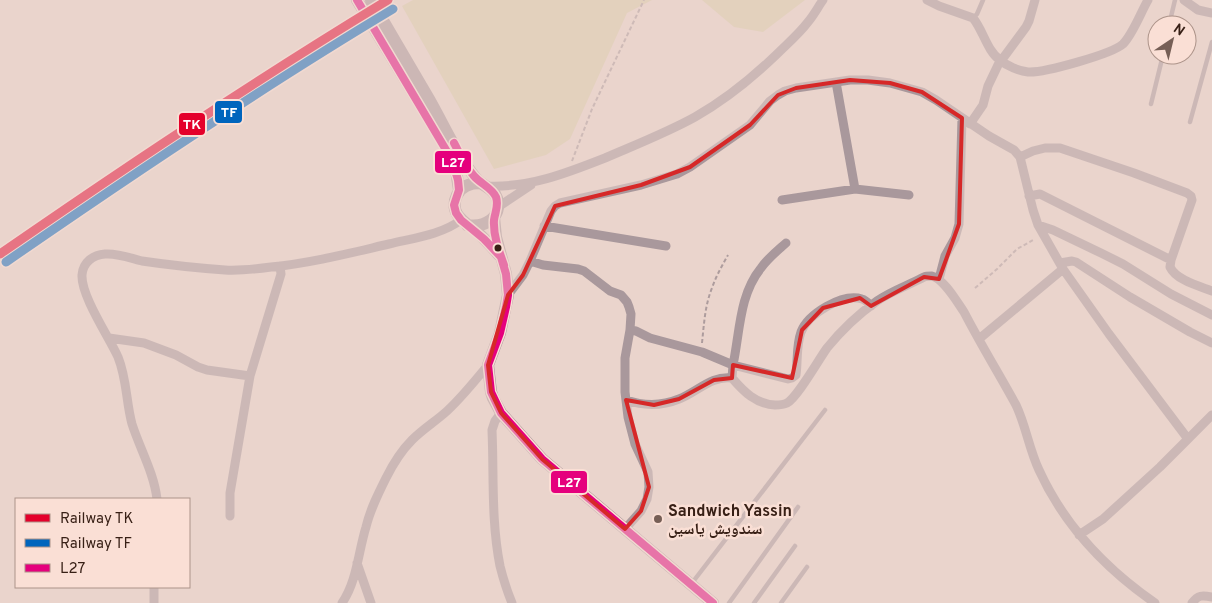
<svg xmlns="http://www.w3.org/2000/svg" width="1212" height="603" font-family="Overpass,'Noto Naskh Arabic',sans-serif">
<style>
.green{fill:#dcceac}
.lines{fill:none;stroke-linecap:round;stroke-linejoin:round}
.path{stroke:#ad9c9d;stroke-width:2;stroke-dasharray:4 2.5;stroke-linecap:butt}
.lane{stroke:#a9989c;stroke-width:4.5}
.street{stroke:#a9989c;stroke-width:9}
.secondary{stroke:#a99599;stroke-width:12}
.bus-1-casing{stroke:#fadfd5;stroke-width:11}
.bus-1{stroke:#e5007d;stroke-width:8}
.rail-1-casing{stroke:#fadfd5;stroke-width:12}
.rail-2-casing{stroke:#fadfd5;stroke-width:12}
.rail-1{stroke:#e4002b;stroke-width:9}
.rail-2{stroke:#0065bd;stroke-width:9}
.marked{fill:none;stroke:#d62828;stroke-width:4;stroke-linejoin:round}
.bus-dot{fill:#382016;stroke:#fadfd5;stroke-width:2}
.poi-dot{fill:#765f56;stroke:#fadfd5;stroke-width:2}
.labels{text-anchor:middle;stroke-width:5;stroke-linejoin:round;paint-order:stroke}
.poi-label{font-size:16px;font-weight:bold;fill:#382016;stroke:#fadfd5;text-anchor:start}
.line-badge{stroke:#fadfd5;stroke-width:2}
.badge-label{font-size:14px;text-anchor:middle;font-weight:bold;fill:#fff}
</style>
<rect width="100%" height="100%" fill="#ead4cc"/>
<path class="green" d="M413,0H652L627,13L570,139L546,155L494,169L402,6Z
M702,0H805L763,32L734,27Z"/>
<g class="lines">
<path class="path" d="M572,161L592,109L644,0
M975,288L997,269L1017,249L1035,239
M702,343C704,324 705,305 712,288C716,276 722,266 728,255"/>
<path class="lane" d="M973,18L977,14L983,0
M1169,25L1175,0
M1151,104L1163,55
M1190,122L1212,42
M692,583L825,410
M729,603L798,507
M754,603L795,546
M781,603L807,567"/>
<path class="street" d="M927,0L939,6L973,18C983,30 987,51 1000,60C1007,66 1019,71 1028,72C1044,73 1112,54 1123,44C1133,34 1141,12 1148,0
M1184,0L1198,10L1212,13
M836,82L855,189
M970,124L983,105L988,86L998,65L1026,27L1029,21L1035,0
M1020,157L1033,151L1045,148H1060L1134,173L1187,193L1191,196L1192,200L1171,260L1170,267C1176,280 1199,286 1212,291
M487,186C529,188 567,173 605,158C635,145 666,133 695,117C725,100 752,78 776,55C787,44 799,34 808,22C814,15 818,7 823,0
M1029,196L1040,194L1171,260
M782,200L855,189L909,195
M498,207L531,185
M1038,225L1053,230L1101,253L1123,264L1171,294L1212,315
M544,226L666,246
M530,261L543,265L578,269L584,271L610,291L621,295L627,302L629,307L631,314L630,330L636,331L650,338L702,352L733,365C740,332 739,295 761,268C768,258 777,251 786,243
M1060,263L1072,261L1076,262L1130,297L1190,332L1212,343
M939,279L945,256L955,238L959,224L962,118
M508,295L523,275L530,261L551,211L555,206L560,203L641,185L677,174L690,167L750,125L770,101L778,95L785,91L796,88L850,80H868L890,83L922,92L936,100L989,136L1014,150L1020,157L1033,210L1038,225L1063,269L1109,334L1188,439L1160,467L1103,519L1079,535
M871,306C868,303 866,300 862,299C842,293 808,314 801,332C796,346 798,360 796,375L792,378L788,379L733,365L732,378C744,392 756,404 775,405C779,405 783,405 787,403C797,398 819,359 827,348C840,332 860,313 877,301C891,291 909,285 924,277C926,276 930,276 932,276C944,279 957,302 964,312C980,343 999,374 1016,405C1026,426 1029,449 1039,470C1064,525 1106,569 1155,603
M109,338L144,343L176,355L198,367L207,370L250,376
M979,339L1063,269
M626,400C644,406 662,406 679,399C697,392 712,375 732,378
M501,413L495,421L492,430C494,475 491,521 500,566C503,578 507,591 512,603
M1188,439L1212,415
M157,499C154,473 140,449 132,424C126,402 127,379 118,357C109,337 81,296 82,275C83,262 93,255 105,254C118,253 130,258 142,261C169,265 198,268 225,270C240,271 256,269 271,267C311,263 350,253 389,244C413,238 441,235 461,220
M230,516V493L250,376L281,274L280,266
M625,529L641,511L647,499L649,487L648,472L635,444L628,417L625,392V358L630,330
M357,563L371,603
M154,603V587
M342,603C357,581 358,553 366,527C370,510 378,494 386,478C393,464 401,451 412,440C423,429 436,421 447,411C462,397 475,381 488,365
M1192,603C1198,595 1202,595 1212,597"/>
<path class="secondary" d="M357,0L448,151L456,170L459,190
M371,0C390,33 410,66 429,99C441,120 451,142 464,162C469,169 474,178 481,183C488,188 494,190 497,198C503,218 484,228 467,225
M480,183C471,183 462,185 457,195C448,214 465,222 477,232C485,239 492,247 499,255
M494,217L496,237L506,274L508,295L500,333L488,365L491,392L493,398L501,413L542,459L713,603"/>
<g class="bus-1-casing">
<path id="bus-1" d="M357,0L452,160L458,180L459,190L454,205L456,213L461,220L484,239L501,257L506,274L508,295L506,307L500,333L488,365L491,392L501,413L542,459L713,603
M454,143C460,154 465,166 474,176C481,184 492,188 496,197C499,206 495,212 494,220C493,235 499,251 504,265"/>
</g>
<use href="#bus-1" class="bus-1"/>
<g class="rail-1-casing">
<path id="rail-1" d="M0,254C127,166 256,80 388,0"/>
</g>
<g class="rail-2-casing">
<path id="rail-2" d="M6,262C133,174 261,88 393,9"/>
</g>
<use href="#rail-1" class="rail-1"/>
<use href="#rail-2" class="rail-2"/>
</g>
<path d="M0 0H1212V603H0ZM850,80L890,83L922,92L962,118L959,224L939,279L924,277L871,306L860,298L823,308L802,330L792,378L733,365L732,378L714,380L679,399L654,405L626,400L649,487L641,511L625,529L542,459L501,413L491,392L488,365L508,295L523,275L555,206L641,185L690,167L750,125L778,95L796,88Z" fill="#ead4cc" fill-opacity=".55" fill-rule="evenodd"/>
<path class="marked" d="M850,80L890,83L922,92L962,118L959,224L939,279L924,277L871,306L860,298L823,308L802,330L792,378L733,365L732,378L714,380L679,399L654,405L626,400L649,487L641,511L625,529L542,459L501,413L491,392L488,365L508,295L523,275L555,206L641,185L690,167L750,125L778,95L796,88Z"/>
<circle class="bus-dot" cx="498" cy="248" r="4.5"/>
<circle class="poi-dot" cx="658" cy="519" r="5"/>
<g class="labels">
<g class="poi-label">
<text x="668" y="516">Sandwich Yassin<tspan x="668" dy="18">سندويش ياسين</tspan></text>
</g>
</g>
<g class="line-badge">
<rect x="214" y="100" width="29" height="24" rx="5" fill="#0065bd"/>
<rect x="178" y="112" width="28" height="24" rx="5" fill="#e4002b"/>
<rect x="434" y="150" width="38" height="24" rx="5" fill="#e5007d"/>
<rect x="550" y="470" width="38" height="24" rx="5" fill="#e5007d"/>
</g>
<g class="badge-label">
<text x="229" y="117">TF</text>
<text x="192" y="129">TK</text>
<text x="453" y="167">L27</text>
<text x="569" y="487">L27</text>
</g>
<rect x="15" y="498" width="175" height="90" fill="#fadfd5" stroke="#ac9389"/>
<rect x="25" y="514" width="25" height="8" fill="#e4002b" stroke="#ac9389"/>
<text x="60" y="523" font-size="15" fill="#382016">Railway TK</text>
<rect x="25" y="539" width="25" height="8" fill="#0065bd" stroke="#ac9389"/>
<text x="60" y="548" font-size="15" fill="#382016">Railway TF</text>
<rect x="25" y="564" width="25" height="8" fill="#e5007d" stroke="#ac9389"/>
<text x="60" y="573" font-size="15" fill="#382016">L27</text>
<g transform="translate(1172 40) rotate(35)"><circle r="24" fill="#fadfd5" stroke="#ac9389"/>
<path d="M0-4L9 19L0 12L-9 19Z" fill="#765f56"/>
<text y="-8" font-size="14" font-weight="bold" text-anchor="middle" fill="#382016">N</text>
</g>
</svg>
